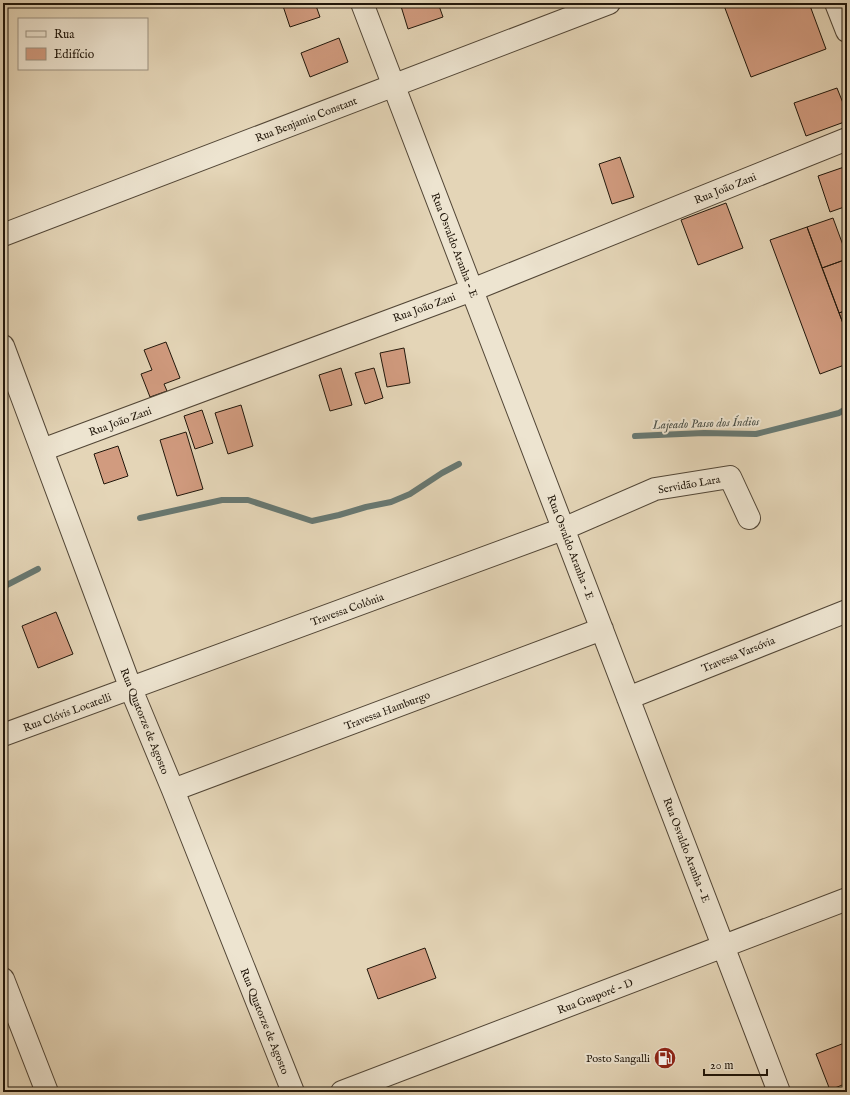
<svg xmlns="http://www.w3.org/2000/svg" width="850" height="1095" font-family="'IM FELL English',serif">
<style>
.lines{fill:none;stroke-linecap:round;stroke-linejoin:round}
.stream{stroke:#687871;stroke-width:6}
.building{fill:#d19b7f;stroke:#21170b}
.minor-casing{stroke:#524636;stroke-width:24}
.minor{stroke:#ede4d0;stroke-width:22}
.labels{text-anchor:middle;stroke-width:4;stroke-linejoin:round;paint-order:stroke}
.street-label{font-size:11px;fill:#21170b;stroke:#ede4d0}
.poi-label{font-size:11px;fill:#21170b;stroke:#ede4d0;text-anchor:end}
.water-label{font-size:12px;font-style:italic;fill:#4a4f46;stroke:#ede4d0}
</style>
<rect width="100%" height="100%" fill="#e4d5b7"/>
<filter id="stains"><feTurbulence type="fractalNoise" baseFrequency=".005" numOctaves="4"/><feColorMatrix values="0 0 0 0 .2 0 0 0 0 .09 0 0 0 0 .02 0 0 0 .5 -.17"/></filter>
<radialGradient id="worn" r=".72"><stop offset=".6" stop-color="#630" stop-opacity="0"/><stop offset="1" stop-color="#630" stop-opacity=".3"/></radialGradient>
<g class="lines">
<path class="stream" d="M635,436L704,433L756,434L839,413L847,408
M140,518L222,500H248L312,521L339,515L366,507L391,502L410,494L442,473L459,464
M3,587L38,569"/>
</g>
<path class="building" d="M282,3H315L320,17L290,27Z
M400,3H438L443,17L408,29Z
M723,3H809L826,49L751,77Z
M339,38L348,62L310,77L301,53Z
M837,88L847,113V121L806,136L794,103Z
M620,157L634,197L612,204L599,164Z
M847,166V206L830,212L818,176Z
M726,203L743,248L698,265L681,220Z
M833,218L847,256V259L822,268L807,227Z
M807,227L847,334V364L820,374L770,240Z
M847,259V310L839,313L822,268Z
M847,310V334L839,313Z
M166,342L180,378L164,384L167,391L150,397L141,374L152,370L144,350Z
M404,348L410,383L387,387L380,353Z
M341,368L352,405L330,411L319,375Z
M374,368L383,398L365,404L355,373Z
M241,405L253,446L228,454L215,413Z
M202,410L213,443L195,449L184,416Z
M186,432L203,489L177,496L160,440Z
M118,446L128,476L104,484L94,454Z
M56,612L73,654L38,668L22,626Z
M425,948L436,978L378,999L367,969Z
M847,1042V1083L830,1090L816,1054Z"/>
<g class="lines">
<g class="minor-casing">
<path id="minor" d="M362,3L779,1092
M836,3L847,31
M3,235L609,3
M3,346L131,689L173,790L293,1092
M42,450L472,290L847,139
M628,698L847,611
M3,735L563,529L655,489L730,477L749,518
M173,790L602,629
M3,979L47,1092
M342,1092L847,899"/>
</g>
<use href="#minor" class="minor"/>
</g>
<defs>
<g id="fuel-disc" transform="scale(1.15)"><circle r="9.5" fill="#8f2418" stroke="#ede4d0"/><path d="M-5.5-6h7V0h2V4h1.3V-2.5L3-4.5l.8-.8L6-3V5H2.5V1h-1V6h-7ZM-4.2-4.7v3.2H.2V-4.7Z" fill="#fff"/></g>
</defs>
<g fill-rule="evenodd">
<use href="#fuel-disc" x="665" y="1058"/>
</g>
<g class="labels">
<g class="street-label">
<text transform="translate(306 119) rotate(-21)" y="4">Rua Benjamin Constant</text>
<text transform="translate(725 188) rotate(-22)" y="4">Rua João Zani</text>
<text transform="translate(455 245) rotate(69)" y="4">Rua Osvaldo Aranha - E</text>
<text transform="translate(424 307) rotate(-20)" y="4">Rua João Zani</text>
<text transform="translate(120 421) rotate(-20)" y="4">Rua João Zani</text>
<text transform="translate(689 484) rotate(-10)" y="4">Servidão Lara</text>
<text transform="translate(571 547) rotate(69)" y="4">Rua Osvaldo Aranha - E</text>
<text transform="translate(347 609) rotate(-20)" y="4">Travessa Colônia</text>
<text transform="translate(738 654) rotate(-22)" y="4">Travessa Varsóvia</text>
<text transform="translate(387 710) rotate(-21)" y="4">Travessa Hamburgo</text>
<text transform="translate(67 712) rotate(-20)" y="4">Rua Clóvis Locatelli</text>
<text transform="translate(145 721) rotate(68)" y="4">Rua Quatorze de Agosto</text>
<text transform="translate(687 850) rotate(69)" y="4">Rua Osvaldo Aranha - E</text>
<text transform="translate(595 996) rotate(-21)" y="4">Rua Guaporé - D</text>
<text transform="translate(265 1021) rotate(68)" y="4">Rua Quatorze de Agosto</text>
</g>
<g class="poi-label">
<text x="650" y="1062">Posto Sangalli</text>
</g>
<g class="water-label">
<text transform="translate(706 423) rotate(-2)" y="4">Lajeado Passo dos Índios</text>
</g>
</g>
<rect width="850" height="1095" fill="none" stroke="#e4d5b7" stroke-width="16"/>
<rect x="4" y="4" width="842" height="1087" fill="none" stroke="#21170b" stroke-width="2"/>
<rect x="8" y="8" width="834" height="1079" fill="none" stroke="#21170b"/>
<rect x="18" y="18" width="130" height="52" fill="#ede4d0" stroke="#9b9281"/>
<rect x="26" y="31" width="20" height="6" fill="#ede4d0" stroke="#9b9281"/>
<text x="54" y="38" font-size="12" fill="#21170b">Rua</text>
<rect x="26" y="48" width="20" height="12" fill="#d19b7f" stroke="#9b9281"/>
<text x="54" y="58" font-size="12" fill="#21170b">Edifício</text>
<path d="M704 1069v6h63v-6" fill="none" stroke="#21170b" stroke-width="2"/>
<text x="710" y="1069" font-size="12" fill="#21170b" stroke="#ede4d0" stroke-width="3" paint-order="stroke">20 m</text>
<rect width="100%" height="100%" filter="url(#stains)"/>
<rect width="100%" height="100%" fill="url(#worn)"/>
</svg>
